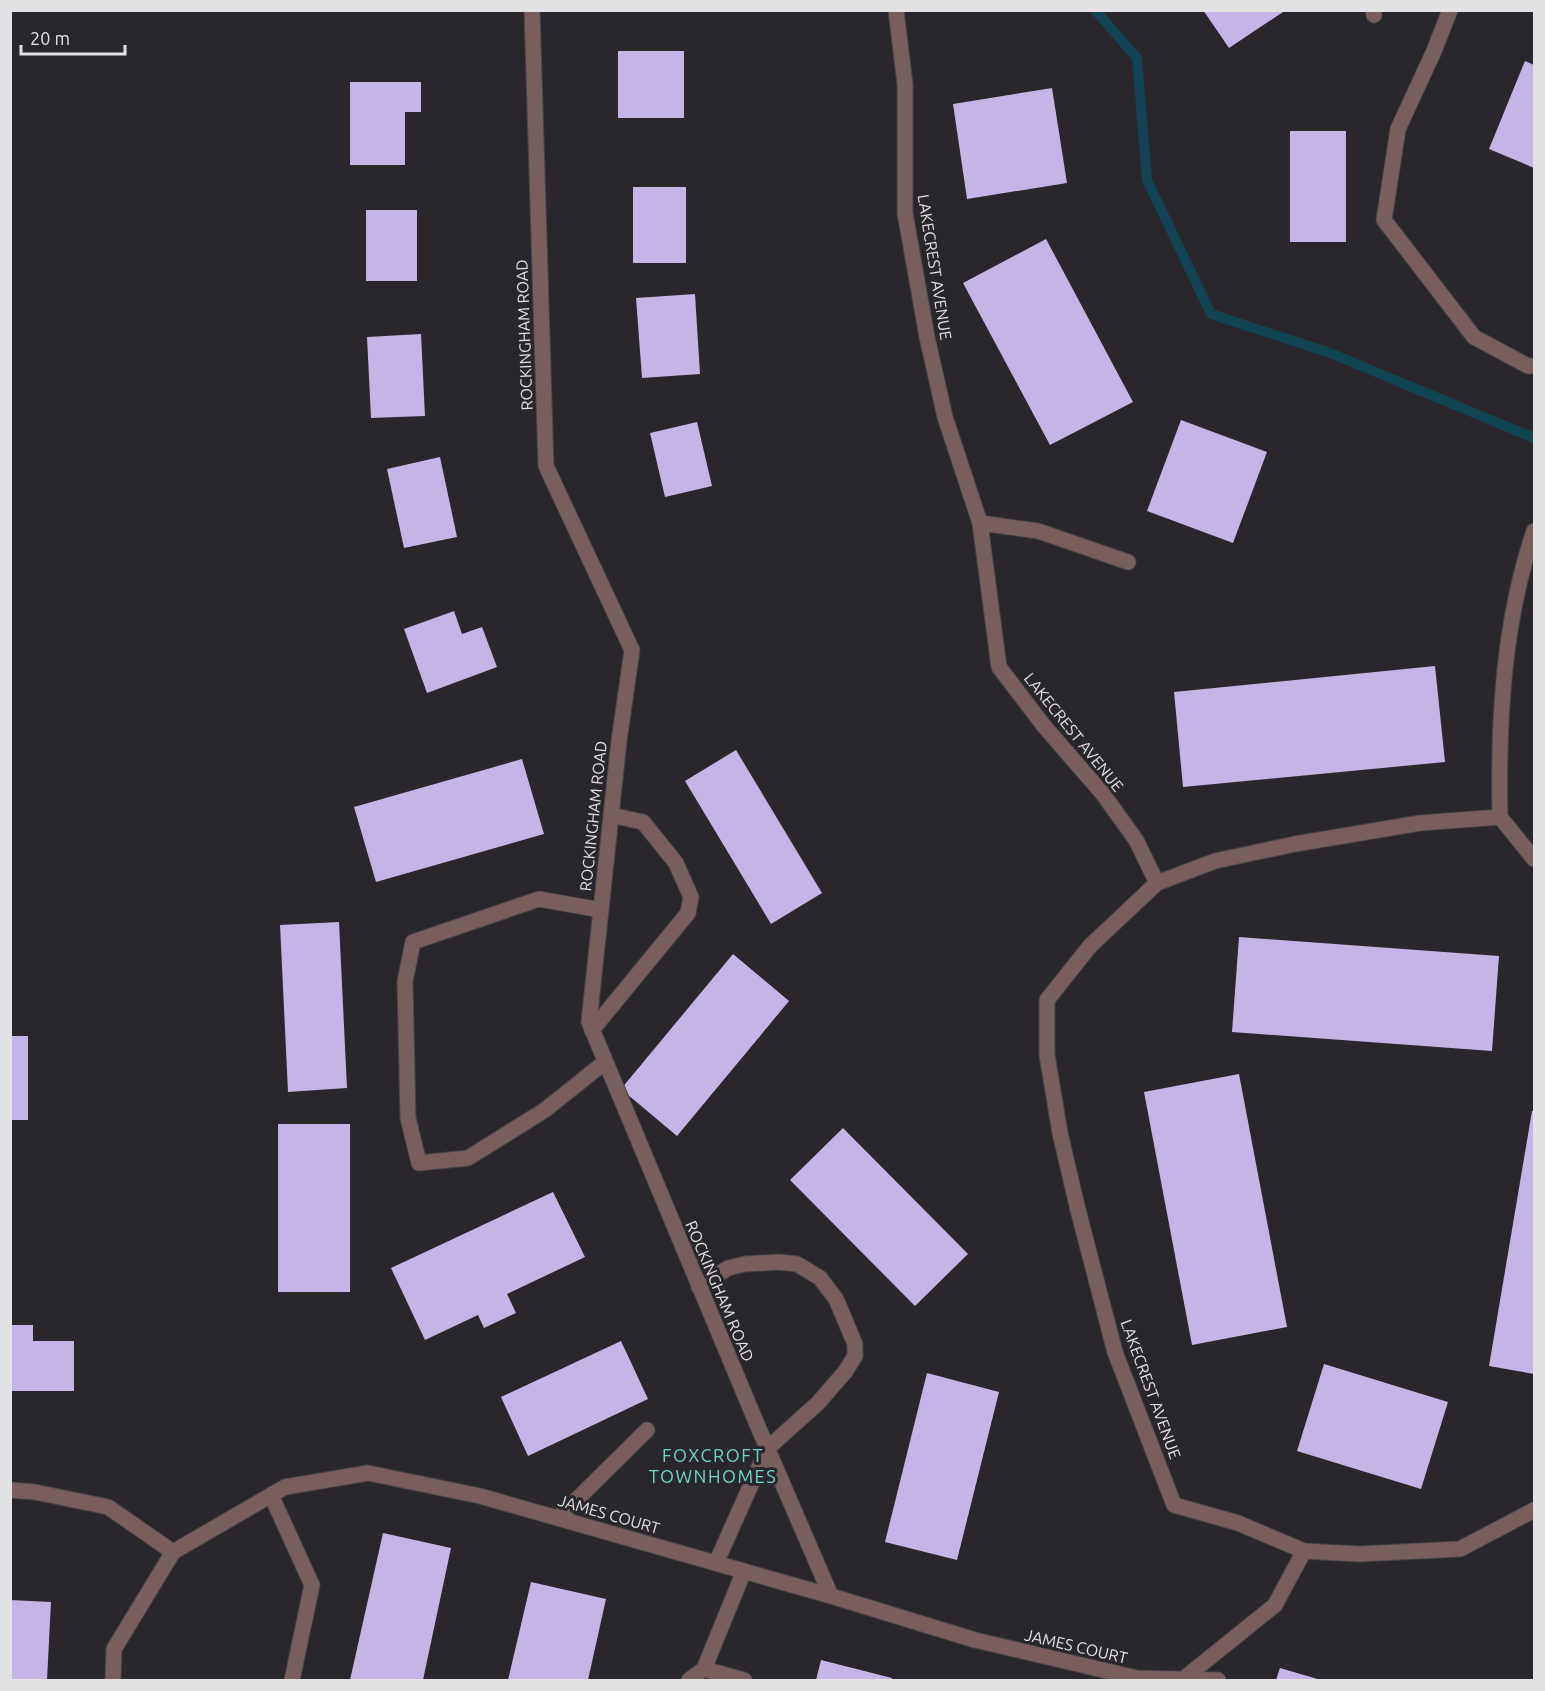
<svg xmlns="http://www.w3.org/2000/svg" width="1545" height="1691" font-family="Ubuntu,sans-serif">
<style>
.lines{fill:none;stroke-linecap:round;stroke-linejoin:round}
.stream{stroke:#114352;stroke-width:10}
.building{fill:#c5b4e6}
.service-casing{stroke:#474549;stroke-width:17}
.minor-casing{stroke:#474549;stroke-width:17}
.service{stroke:#785f5e;stroke-width:15}
.minor{stroke:#785f5e;stroke-width:15}
.labels{text-anchor:middle;stroke-width:6;stroke-linejoin:round;paint-order:stroke}
.street-label{font-size:16px;fill:#e2e1e4;stroke:#29272c}
.neighbourhood-label{font-size:18px;letter-spacing:1.5px;fill:#6cd5c8;stroke:#29272c}
</style>
<rect width="100%" height="100%" fill="#29272c"/>
<g class="lines">
<path class="stream" d="M1095,10L1137,58L1147,180L1211,314L1330,353L1534,438"/>
</g>
<path class="building" d="M1203,10H1286L1229,48Z
M618,51H684V118H618Z
M1525,61L1534,65V168L1489,149Z
M350,82H421V112H405V165H350Z
M1052,88L1067,183L967,199L953,104Z
M1290,131H1346V242H1290Z
M633,187H686V263H633Z
M366,210H417V281H366Z
M1046,239L1133,402L1050,445L963,283Z
M695,294L700,374L642,378L636,298Z
M421,334L425,416L371,418L367,337Z
M1181,420L1267,452L1233,543L1147,511Z
M697,422L712,486L665,497L650,433Z
M440,457L457,537L404,548L387,469Z
M454,611L462,634L482,627L497,667L427,693L404,629Z
M1435,666L1445,762L1183,787L1174,692Z
M736,750L822,893L771,924L685,781Z
M522,759L544,834L376,882L354,807Z
M339,922L347,1088L288,1092L280,925Z
M1239,937L1499,956L1492,1051L1232,1032Z
M733,954L789,1001L677,1136L621,1089Z
M10,1036H28V1120H10Z
M1239,1074L1287,1327L1192,1345L1144,1092Z
M1532,1111H1534V1374L1489,1366Z
M278,1124H350V1292H278Z
M843,1128L968,1254L915,1306L790,1180Z
M553,1192L585,1257L507,1294L516,1313L484,1328L478,1315L425,1340L391,1268Z
M10,1325H33V1341H74V1391H10Z
M621,1341L648,1399L528,1456L501,1397Z
M1324,1364L1448,1402L1421,1489L1297,1451Z
M927,1373L999,1392L957,1560L885,1542Z
M383,1533L451,1548L423,1680H350Z
M531,1582L606,1599L588,1680H508Z
M10,1600L51,1602L47,1680H10Z
M821,1660L892,1678V1680H816Z
M1280,1668L1321,1680H1276Z"/>
<g class="lines">
<g class="service-casing">
<path id="service" d="M601,910L539,899L413,942L405,981L408,1118L419,1163L468,1158L545,1110L605,1062
M592,1030L688,913L691,897L676,863L643,822L611,815
M699,1287L728,1268L745,1264L779,1262L797,1264L820,1278L836,1299L855,1344V1356L845,1372L818,1403L767,1449L716,1563
M271,1495L312,1585L292,1680
M558,1518L647,1430
M704,1669L744,1680
M113,1680L114,1649L173,1552
M689,1680L704,1669L744,1571
M1182,1680L1275,1605L1304,1551"/>
</g>
<g class="minor-casing">
<path id="minor" d="M532,10L546,466L632,650L619,741L589,1022L759,1429L831,1596
M896,10L905,84V213L927,337L945,417L980,523L1038,531L1128,562
M1373,10L1374,15
M1450,10L1434,51L1398,129L1384,220L1474,337L1528,366H1534
M980,523L999,667L1044,726L1103,794L1136,840L1157,883
M1500,817C1498,721 1503,623 1534,531
M1534,859L1500,817L1420,823L1295,844L1215,861L1157,883L1090,946L1047,1000V1055L1060,1133L1078,1210L1115,1352L1174,1505L1238,1523L1304,1551L1359,1554L1460,1549L1534,1510
M10,1490L35,1492L108,1507L173,1552L285,1487L368,1473L480,1496L831,1596L975,1640L1137,1678L1218,1680"/>
</g>
<use href="#service" class="service"/>
<use href="#minor" class="minor"/>
</g>
<g class="labels">
<g class="street-label">
<text transform="translate(935 267) rotate(81)" y="6">LAKECREST AVENUE</text>
<text transform="translate(524 335) rotate(-92)" y="6">ROCKINGHAM ROAD</text>
<text transform="translate(1074 732) rotate(51)" y="6">LAKECREST AVENUE</text>
<text transform="translate(593 816) rotate(-84)" y="6">ROCKINGHAM ROAD</text>
<text transform="translate(720 1291) rotate(67)" y="6">ROCKINGHAM ROAD</text>
<text transform="translate(1151 1389) rotate(70)" y="6">LAKECREST AVENUE</text>
<text transform="translate(609 1514) rotate(16)" y="6">JAMES COURT</text>
<text transform="translate(1076 1646) rotate(13)" y="6">JAMES COURT</text>
</g>
<g class="neighbourhood-label">
<text x="713" y="1462">FOXCROFT<tspan x="713" dy="21">TOWNHOMES</tspan></text>
</g>
</g>
<rect width="1545" height="1691" fill="none" stroke="#e2e1e4" stroke-width="24"/>
<path d="M21 45v9h104v-9" fill="none" stroke="#e2e1e4" stroke-width="3"/>
<text x="30" y="45" font-size="18" fill="#e2e1e4" stroke="#29272c" stroke-width="4.5" paint-order="stroke">20 m</text>
</svg>
